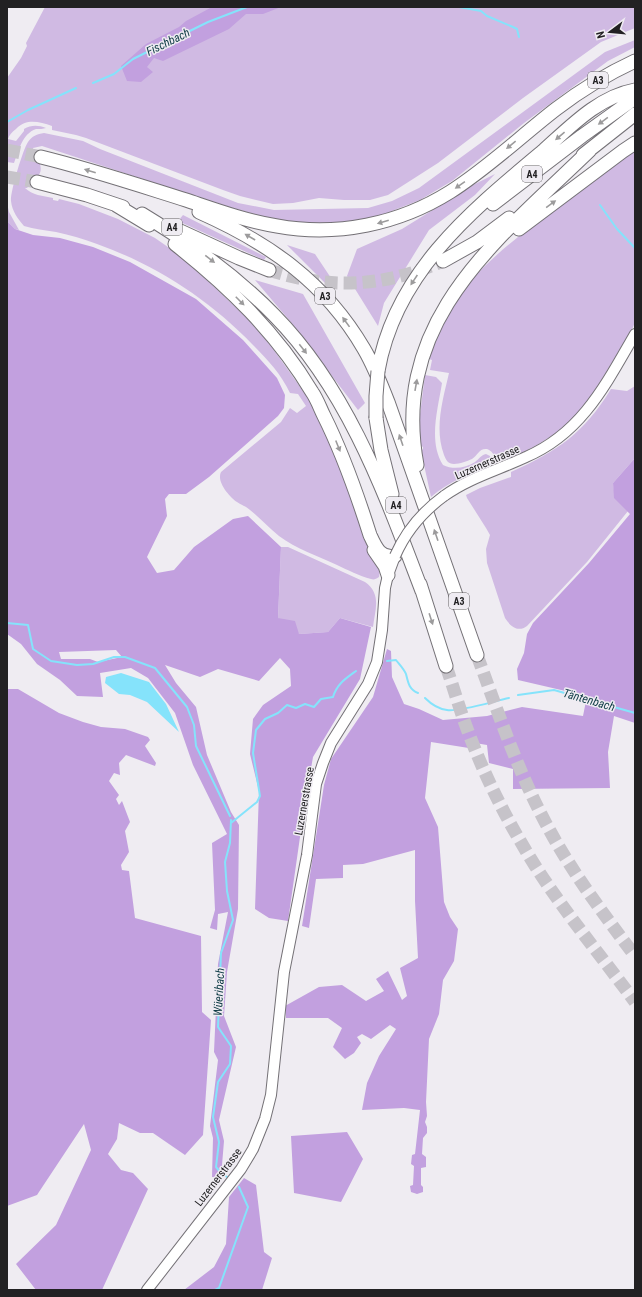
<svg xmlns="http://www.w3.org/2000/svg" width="642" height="1297" font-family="'Roboto Condensed',sans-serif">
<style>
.green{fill:#d0bae3}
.forest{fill:#c2a0df;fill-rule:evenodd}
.water{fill:#85e3fb}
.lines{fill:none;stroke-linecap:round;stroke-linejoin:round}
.stream{stroke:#85e3fb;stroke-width:2}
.highway-tunnel{stroke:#c6c3c9;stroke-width:13;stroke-dasharray:13 6;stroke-linecap:butt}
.secondary-casing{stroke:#747176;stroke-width:12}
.highway-casing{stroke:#747176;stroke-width:15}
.secondary{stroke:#fff;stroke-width:10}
.highway{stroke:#fff;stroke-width:13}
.secondary-bridge-casing{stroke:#747176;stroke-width:12;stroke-linecap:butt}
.highway-bridge-casing{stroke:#747176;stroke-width:15;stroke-linecap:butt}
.secondary-bridge{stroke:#fff;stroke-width:10}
.highway-bridge{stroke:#fff;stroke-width:13}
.oneway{fill:#9c9b9c}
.labels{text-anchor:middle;stroke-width:3;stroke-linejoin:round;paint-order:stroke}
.shield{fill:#efecf2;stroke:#605e61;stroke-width:1}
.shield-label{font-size:10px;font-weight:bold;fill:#222123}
.street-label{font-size:11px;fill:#222123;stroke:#efecf2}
.water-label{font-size:12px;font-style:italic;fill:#0e3b45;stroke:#efecf2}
</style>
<rect width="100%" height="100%" fill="#efecf2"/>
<path class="green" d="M45,7H635V28L601,42L523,98L438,163L388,195L370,200H344L319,198L293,203L273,204L240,196L223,190L86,138L76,135L52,130V126C39,122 27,118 16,129C12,132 9,135 8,139L16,141L24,131V129C31,125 38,125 46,128C43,129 40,129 36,129C22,134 19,150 14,163L7,162V78L21,58L27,46L26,43Z
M635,40V47L608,61L524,123L452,181L420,200L379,216L344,223H295L272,219L222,205L42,146L33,148V149L36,150C43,174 44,170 27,188H25C32,195 43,196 53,198V200L58,201L59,199L79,204L118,219L155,238L178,254L208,281L248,319L271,346L313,405L346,478L369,550L380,570L379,577C376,579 374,580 371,579C359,576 348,570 337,565C318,556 296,549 279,536C269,528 260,518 250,510C246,506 241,505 237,502C230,497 216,482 221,472L281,422L290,408L297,413L306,406L298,394L290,393C281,374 268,360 253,345C210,300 156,265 97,244C84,239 70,235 56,232C45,230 34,229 24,226C18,219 12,211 11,201C10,193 23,149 28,142C32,136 37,134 44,133L83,141L100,149L238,203L274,210L368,208L392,201L419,188L605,52Z
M635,148C635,187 635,227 635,266C635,284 637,303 635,321C634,329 622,345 618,352C585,409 568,435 505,460C502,459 499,458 496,457C493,454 492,451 487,449C479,448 478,455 472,459C467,461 460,464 454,464C448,464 446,460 444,455C434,428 443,399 449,373L430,370L432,360L429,359C435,342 441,325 450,309C470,275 503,249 533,225C566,198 601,173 635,148Z
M495,174L475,195L429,230L384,303L378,326L347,276L357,249L402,229L473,185Z
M7,203L9,212L19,230L15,229L7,221Z
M183,215L266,257L264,260L178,221Z
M287,245L315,254L333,281L331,289Z
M255,280L303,294L365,403L358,410L289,320Z
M425,375L436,377L442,383C438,409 428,441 443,465C453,470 466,468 475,462C479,459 481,455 486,454L490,456L492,461L489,466C469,474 448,482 431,497L421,451L423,449V447L420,445L419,422Z
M635,386V458L613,483L615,498L628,511L587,562L527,626C518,633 510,626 505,618L487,563L486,549L490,535L486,528L467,498L466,495L480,488L511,477V472C558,451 584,433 611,389L627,391Z
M281,547H288L365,582C382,594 375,610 373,627L340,618L328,632L299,634L278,618Z"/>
<path class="forest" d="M212,7H281L263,14H246L229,29L163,61L154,58L147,67L153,72L141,82L127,81L121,66L146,44L179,27L186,21Z
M7,221L15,229L33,235L60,238L93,247L130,262L196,299L243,340L277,378L285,395L284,408L278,416L209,477L186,494H169L165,499L167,516L147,557L157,573L174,570L194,547L233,519L248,516L281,547L278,618L295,621L299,634L328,632L340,618L371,627L360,679L313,757L304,809L288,921L269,918L255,909L259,791L250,754L253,719L263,705L291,686L290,669L280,658L259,681L218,669L200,677L165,665L176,683L196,707L207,755L231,812L239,825L238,909L227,972L224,1016L236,1047L219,1120L224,1141L221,1177H212L213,1138L210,1126L218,1060L214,1052L218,964L228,912L218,914L217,930L210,928L215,910L212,843L227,834L193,765L175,713L148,678L131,668L100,673L103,697L77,696L60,680L37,664L21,644L7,634ZM116,650L122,657L98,662L90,659H61L59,652Z
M635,458V723L614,716L608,752L610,788L513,789V769L489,763L487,745L475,743V749L431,742L425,798L438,827L444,902L450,917L458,929L454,961L443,980L439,1014L429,1039L426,1102L427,1116L425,1122L427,1127V1133L423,1138L422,1154L426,1157V1167L421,1168V1185L423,1187V1192L417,1194L411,1192L410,1186L413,1185L414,1166L411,1164L412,1155L415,1154L420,1110L404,1108L362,1110L367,1083L379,1056L396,1029L390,1025L371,1039L362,1034L357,1037L361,1043L354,1053L345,1059L333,1047L342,1028L328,1018H286L285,1006L319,987L342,985L366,1001L384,991L376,979L388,971L402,1000L407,996L400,968L418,958L415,901V850L363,864L343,865V878L316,879L309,928L302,926L324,785L331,759L373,697L387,649L391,651L392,677L404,704L419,709L443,720L487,716L522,707L583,716L587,696L518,680L517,669L524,653L527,634L533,623L589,563L630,514L614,498L613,483Z
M7,689H18L59,713L83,722L101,727L125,729L148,737L150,740L145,746L156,763L155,766L126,755L119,763L120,775L114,773L109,781L119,795L116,799L119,805L122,801L130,822L125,831L129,852L121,865L122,870L129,871L135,918L201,936L202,1012L211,1020L203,1135L185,1155L153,1133H140L119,1123L117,1139L108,1154L121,1170L133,1173L148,1189L102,1290H36L16,1264L56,1225L91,1150L84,1124L37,1195L7,1206Z
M347,1132L363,1159L341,1202L294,1193L291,1136Z
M244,1178L256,1185L264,1252L272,1258L262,1290H184L214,1267L226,1244L229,1197Z"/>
<path class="water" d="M121,673L149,682L166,704L179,732L147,702L130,695L119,694L105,683L106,677Z"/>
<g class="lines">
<path class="stream" d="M459,7L481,11L487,16L513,27L517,29L519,37
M93,83L114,74L133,59L208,22L247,7
M7,122L28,110L76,88
M600,205L617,229L635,248
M7,623L28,625L33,649L51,661L77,665L93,664L114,657H125L155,668L187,707L194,725L196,746L230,816
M387,661L396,660C400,665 404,669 406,674C408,682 409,690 418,693
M518,695L554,690L635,713
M425,698C431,704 438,709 447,710C460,712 494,701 509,698
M231,823L257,802L260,796L253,753L256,730L265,719L278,713L287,705L296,708L305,704L314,707L321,699L333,697C337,684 345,679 356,671
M227,1177L221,1173L216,1167L219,1142L213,1117L218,1082L230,1064L231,1046L218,1027L221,953L233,920L227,891L225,862L230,843L231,820
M215,1290L219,1288L248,1207L239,1187"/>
<path class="highway-tunnel" d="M7,150L41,157
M7,177L37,182
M269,270C330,290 385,287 443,261
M477,655C499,715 519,775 550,831C574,875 605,916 635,956
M446,666C453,686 459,707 466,726C481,767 500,807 522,844C554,900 597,950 635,1002"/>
<g class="secondary-casing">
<path id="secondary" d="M444,496C469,478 498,470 526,457C582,433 606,384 635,334
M147,1290L241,1169L253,1149L265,1119L271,1095L284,972L307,855L316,784L323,763L331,743L368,684L377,662L382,630L385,588L388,575L395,556"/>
</g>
<g class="highway-casing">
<path id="highway" d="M583,155L635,114
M41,157C90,169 138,185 186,200C216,210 246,221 277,226C337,237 399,224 450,192C488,168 521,136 556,109C581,90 607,74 635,61
M37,182L87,195L123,207
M493,204L582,136L635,98
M116,205L149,225
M199,212C269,243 325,282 364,349C374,366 381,384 388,402L477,655
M142,214C190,243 235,275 274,315C349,391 385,494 422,591
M519,229L623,151L635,143
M178,230L239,258L269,270
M175,244C228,286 277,333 312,392C317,399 320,408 324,416C343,454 357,494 370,535C375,546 380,559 395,556
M443,261L477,242L509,218
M378,371C395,273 470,212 543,151C570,127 598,97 635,90
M376,418L381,450L392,494
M417,465C390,320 497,240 590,150
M374,550L385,566L388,575
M420,584L446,666"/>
</g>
<use href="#secondary" class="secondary"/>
<use href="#highway" class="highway"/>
<g class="secondary-bridge-casing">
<path id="secondary-bridge" d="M395,556C406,531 422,512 444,496"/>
</g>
<g class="highway-bridge-casing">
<path id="highway-bridge" d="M376,418V396L378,371"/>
</g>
<use href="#secondary-bridge" class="secondary-bridge"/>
<use href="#highway-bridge" class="highway-bridge"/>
</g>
<defs><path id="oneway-solid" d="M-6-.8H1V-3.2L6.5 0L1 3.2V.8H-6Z"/></defs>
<g class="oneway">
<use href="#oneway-solid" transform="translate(603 121) rotate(144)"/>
<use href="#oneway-solid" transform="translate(560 136) rotate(140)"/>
<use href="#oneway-solid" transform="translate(511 145) rotate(141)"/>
<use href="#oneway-solid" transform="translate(90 171) rotate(-163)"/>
<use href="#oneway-solid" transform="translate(460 185) rotate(145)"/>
<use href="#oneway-solid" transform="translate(551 204) rotate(-36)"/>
<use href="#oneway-solid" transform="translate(383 222) rotate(164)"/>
<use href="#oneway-solid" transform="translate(250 237) rotate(-150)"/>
<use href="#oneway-solid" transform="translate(210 259) rotate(38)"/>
<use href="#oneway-solid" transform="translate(414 280) rotate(124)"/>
<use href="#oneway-solid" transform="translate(240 301) rotate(45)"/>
<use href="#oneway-solid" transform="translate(346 322) rotate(-126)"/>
<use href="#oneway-solid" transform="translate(303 349) rotate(52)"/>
<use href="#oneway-solid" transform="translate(416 385) rotate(-80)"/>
<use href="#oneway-solid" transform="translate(401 440) rotate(-109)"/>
<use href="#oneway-solid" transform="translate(338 446) rotate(68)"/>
<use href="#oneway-solid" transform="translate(436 535) rotate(-109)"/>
<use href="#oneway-solid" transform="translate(431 619) rotate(72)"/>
</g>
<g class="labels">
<g class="shield">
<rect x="588" y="72" width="20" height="16" rx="3"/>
<rect x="522" y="166" width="20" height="16" rx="3"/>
<rect x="162" y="219" width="20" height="16" rx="3"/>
<rect x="315" y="288" width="20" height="16" rx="3"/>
<rect x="386" y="497" width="20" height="16" rx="3"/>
<rect x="449" y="593" width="20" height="16" rx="3"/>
</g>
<g class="shield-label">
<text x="598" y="84">A3</text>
<text x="532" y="178">A4</text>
<text x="172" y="231">A4</text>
<text x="325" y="300">A3</text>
<text x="396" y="509">A4</text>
<text x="459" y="605">A3</text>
</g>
<g class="street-label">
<text transform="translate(487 462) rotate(-24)" y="4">Luzernerstrasse</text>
<text transform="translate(304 801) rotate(-80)" y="4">Luzernerstrasse</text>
<text transform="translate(218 1177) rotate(-53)" y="4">Luzernerstrasse</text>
</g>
<g class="water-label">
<text transform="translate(168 42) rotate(-26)" y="4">Fischbach</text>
<text transform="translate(589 700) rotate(16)" y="4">Täntenbach</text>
<text transform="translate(219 992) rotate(-87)" y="4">Wüeribach</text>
</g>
</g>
<rect width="642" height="1297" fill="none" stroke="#222123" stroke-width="16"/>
<g transform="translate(610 32) rotate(254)" stroke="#efecf2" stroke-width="3" paint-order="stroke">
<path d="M0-3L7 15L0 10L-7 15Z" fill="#222123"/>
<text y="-6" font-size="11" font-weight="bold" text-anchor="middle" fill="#222123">N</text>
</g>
</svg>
